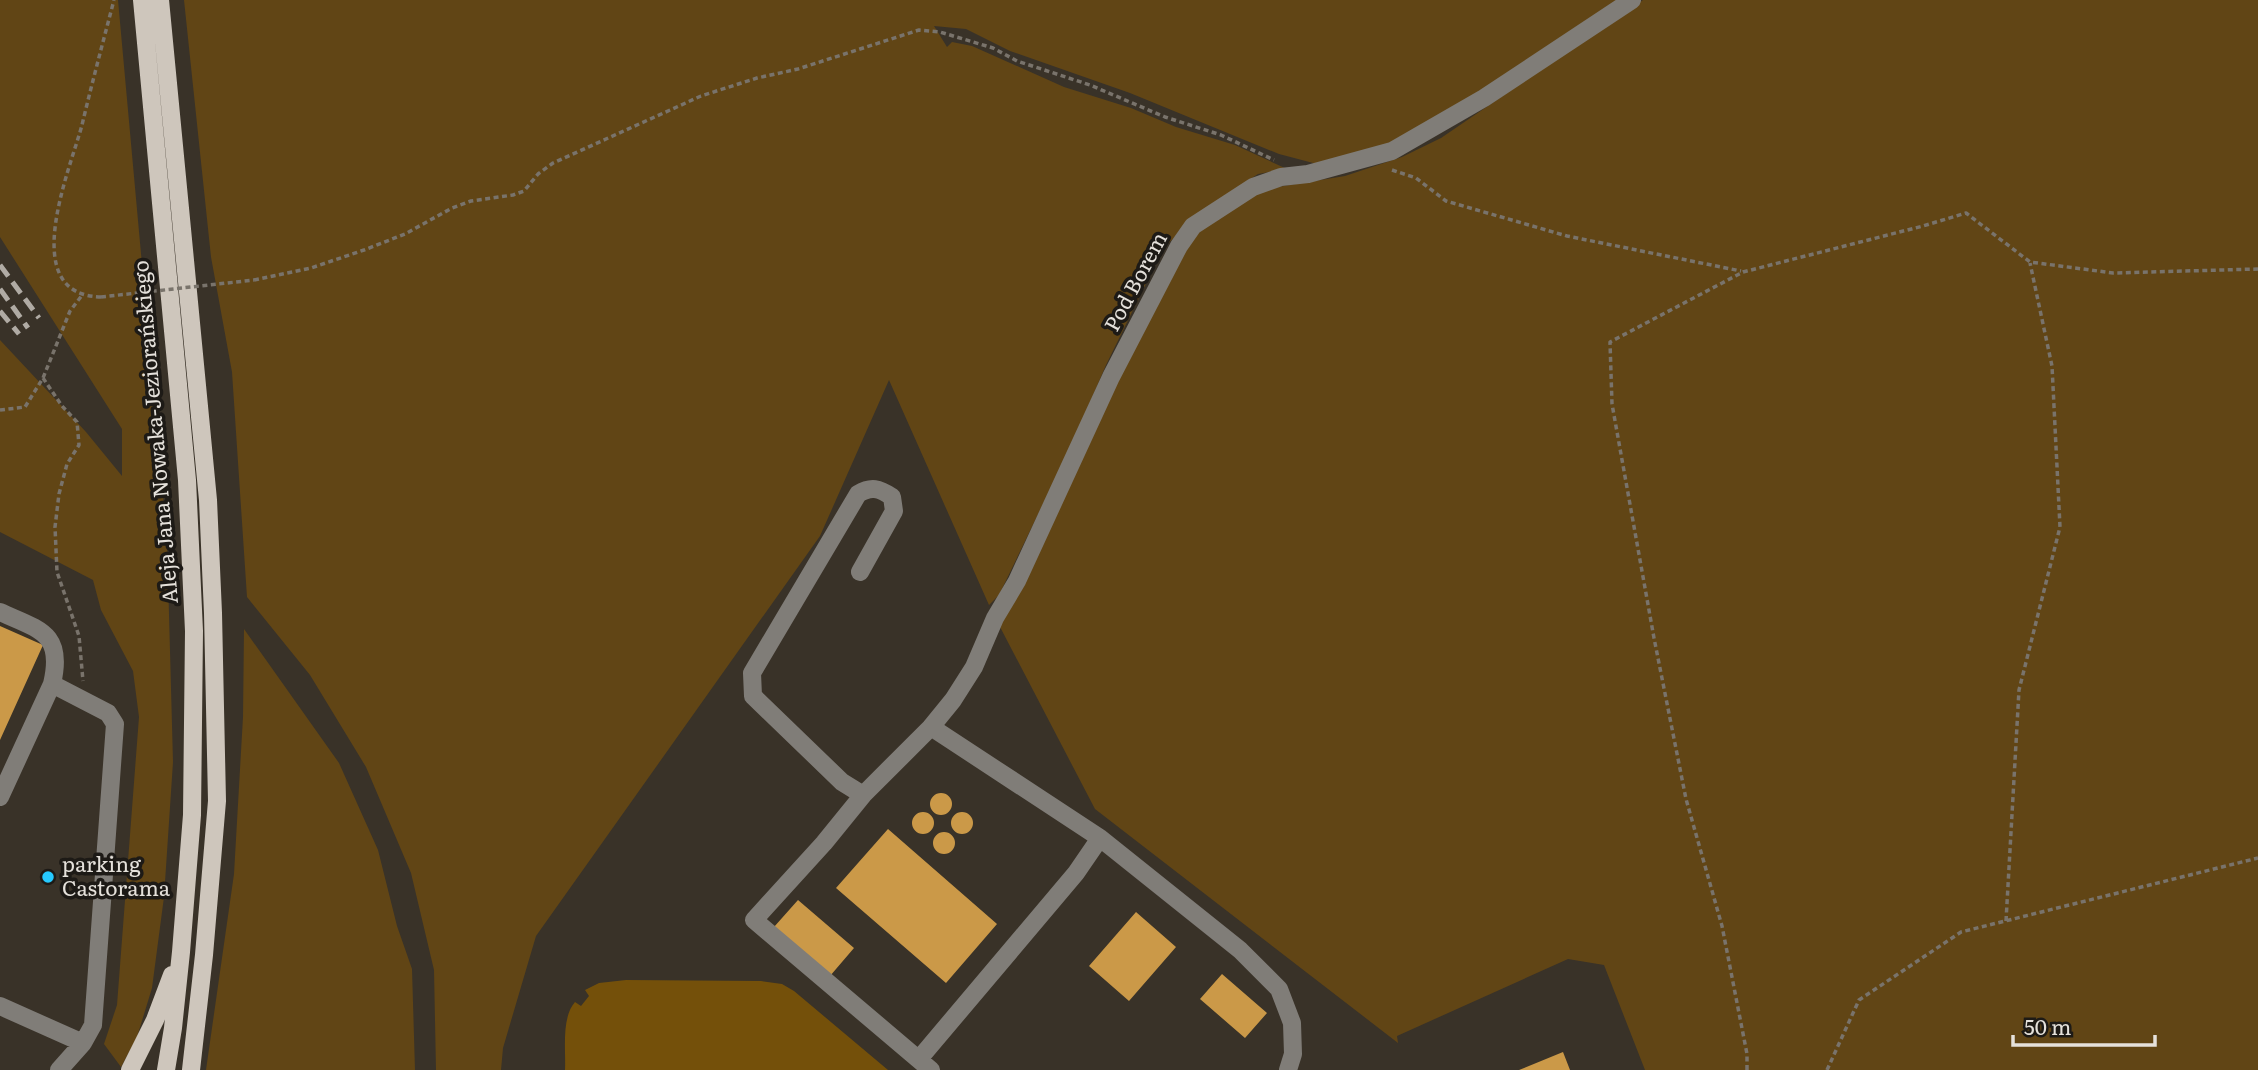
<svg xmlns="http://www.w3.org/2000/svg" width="2258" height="1070" font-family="Literata,serif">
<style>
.green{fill:#614515}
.water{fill:#74500a}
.building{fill:#cb9948}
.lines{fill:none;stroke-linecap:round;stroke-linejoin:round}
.path{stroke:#79736b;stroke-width:3.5;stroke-dasharray:5 3.5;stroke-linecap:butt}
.minor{stroke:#807d78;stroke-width:18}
.major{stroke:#cec6bc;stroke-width:18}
.rail{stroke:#b0aba4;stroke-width:5;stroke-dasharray:14 7;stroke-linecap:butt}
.path-bridge{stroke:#79736b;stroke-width:3.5;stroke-dasharray:5 3.5;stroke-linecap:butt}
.poi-dot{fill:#26c9fe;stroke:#1d1a16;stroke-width:2.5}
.labels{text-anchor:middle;stroke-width:7;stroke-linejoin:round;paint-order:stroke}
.street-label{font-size:21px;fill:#e5e1db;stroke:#1d1a16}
.poi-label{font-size:21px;fill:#e5e1db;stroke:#1d1a16;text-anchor:start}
</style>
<rect width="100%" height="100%" fill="#393228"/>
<path class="green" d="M0,0H118L167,540L173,762L164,897L152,988L137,1037L121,1067L104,1044L117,1005L139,717L133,671L101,610L93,580L0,532V340L86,432L122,476V429L0,237Z
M184,0H1619L1483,90L1390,146L1317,164L1279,154L1130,93L1010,51L966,29L934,26L947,47L952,42L972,46L1064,87L1131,108L1176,127L1235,145L1287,169L1258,174L1212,204L1164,247L1106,365L1073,442L999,595L989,605L889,380L820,536L536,936L503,1048L501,1070H436L434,970L411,873L366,767L310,675L247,597L232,372L211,257Z
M1643,0H2258V1070H1645L1604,965L1568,959L1397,1036L1398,1043L1095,809L999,625L1121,372L1187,244L1213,219L1259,190L1345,176L1402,157L1441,138Z
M244,629L339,763L378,850L397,926L412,969L415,1070H206L234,874L243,717Z"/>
<path class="water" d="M626,980L761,981L782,984L794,991L888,1070H565C566,1050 561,1018 575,1002L581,1006L589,996L585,990L599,983Z"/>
<path class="building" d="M0,626L43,645L0,740Z
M930 804a11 11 0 1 1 22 0a11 11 0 1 1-22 0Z
M912 823a11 11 0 1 1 22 0a11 11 0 1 1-22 0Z
M951 823a11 11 0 1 1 22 0a11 11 0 1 1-22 0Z
M888,829L997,924L946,983L836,888Z
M933 843a11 11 0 1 1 22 0a11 11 0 1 1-22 0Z
M798,900L854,948L830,976L774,927Z
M1136,912L1176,947L1129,1001L1089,966Z
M1222,974L1267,1013L1245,1038L1200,999Z
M1563,1052L1570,1070H1519Z"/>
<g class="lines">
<path class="path" d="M1392,170L1416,178L1446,201L1567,236L1741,271
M254,280L311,268L364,250L405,234L452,208L471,201L513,195L524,191L538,174L553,163L701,96L757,78L798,69L919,30L940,32L993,48L1017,61L1090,85L1165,117L1221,135L1274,160
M101,297C16,295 70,170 82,125C92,83 103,42 114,0
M43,378L62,406L77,422L79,445L67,464L59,494L55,527L57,572L79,636L83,681
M0,410L25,407L43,378L70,311L83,294
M2006,921L2019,690L2060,527L2052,366L2030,263
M1747,1070V1054L1722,926L1686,799L1654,638L1612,404L1610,342L1743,272L1923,226L1966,213L2030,262L2113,273L2258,269
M1827,1070L1859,1000L1961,932L2258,858"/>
<path class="minor" d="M860,572L894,511L892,497C879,488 871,486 858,494L752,673L753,696L842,782L863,795
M0,612C40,630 64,633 52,684
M931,727L953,700L974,667L995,618L1017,581L1111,377L1179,246L1193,226L1253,187L1281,177L1308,174L1392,151L1484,98L1632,0
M0,797L52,684L108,713L115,724L93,1025L83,1043L0,1006
M919,1059L1076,873L1100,838
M59,1070L83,1043
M931,1070L754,920L824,843L863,795L931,727L1100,838L1240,950L1279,989L1292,1023L1293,1054L1288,1070"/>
<path class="major" d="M142,0L187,480L194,631L192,815L181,952L173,1028L166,1070
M160,0L208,500L213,613L217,801L204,955L191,1070
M130,1070L155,1020L172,975"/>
<path class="rail" d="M0,265L39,318
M0,289L28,328
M0,311L19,334"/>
<path class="path-bridge" d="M101,297L254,280"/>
</g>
<circle class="poi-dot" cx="48" cy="877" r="7"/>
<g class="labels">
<g class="street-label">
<text transform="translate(1136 282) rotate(-62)" y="7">Pod Borem</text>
<text transform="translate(156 432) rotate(-95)" y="7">Aleja Jana Nowaka-Jeziorańskiego</text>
</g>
<g class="poi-label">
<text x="62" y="872">parking<tspan x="62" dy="24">Castorama</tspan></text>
</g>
</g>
<path d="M2013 1035v10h142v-10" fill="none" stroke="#e5e1db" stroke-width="3.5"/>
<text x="2024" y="1035" font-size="21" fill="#e5e1db" stroke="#1d1a16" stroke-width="5" paint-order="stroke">50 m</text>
</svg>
